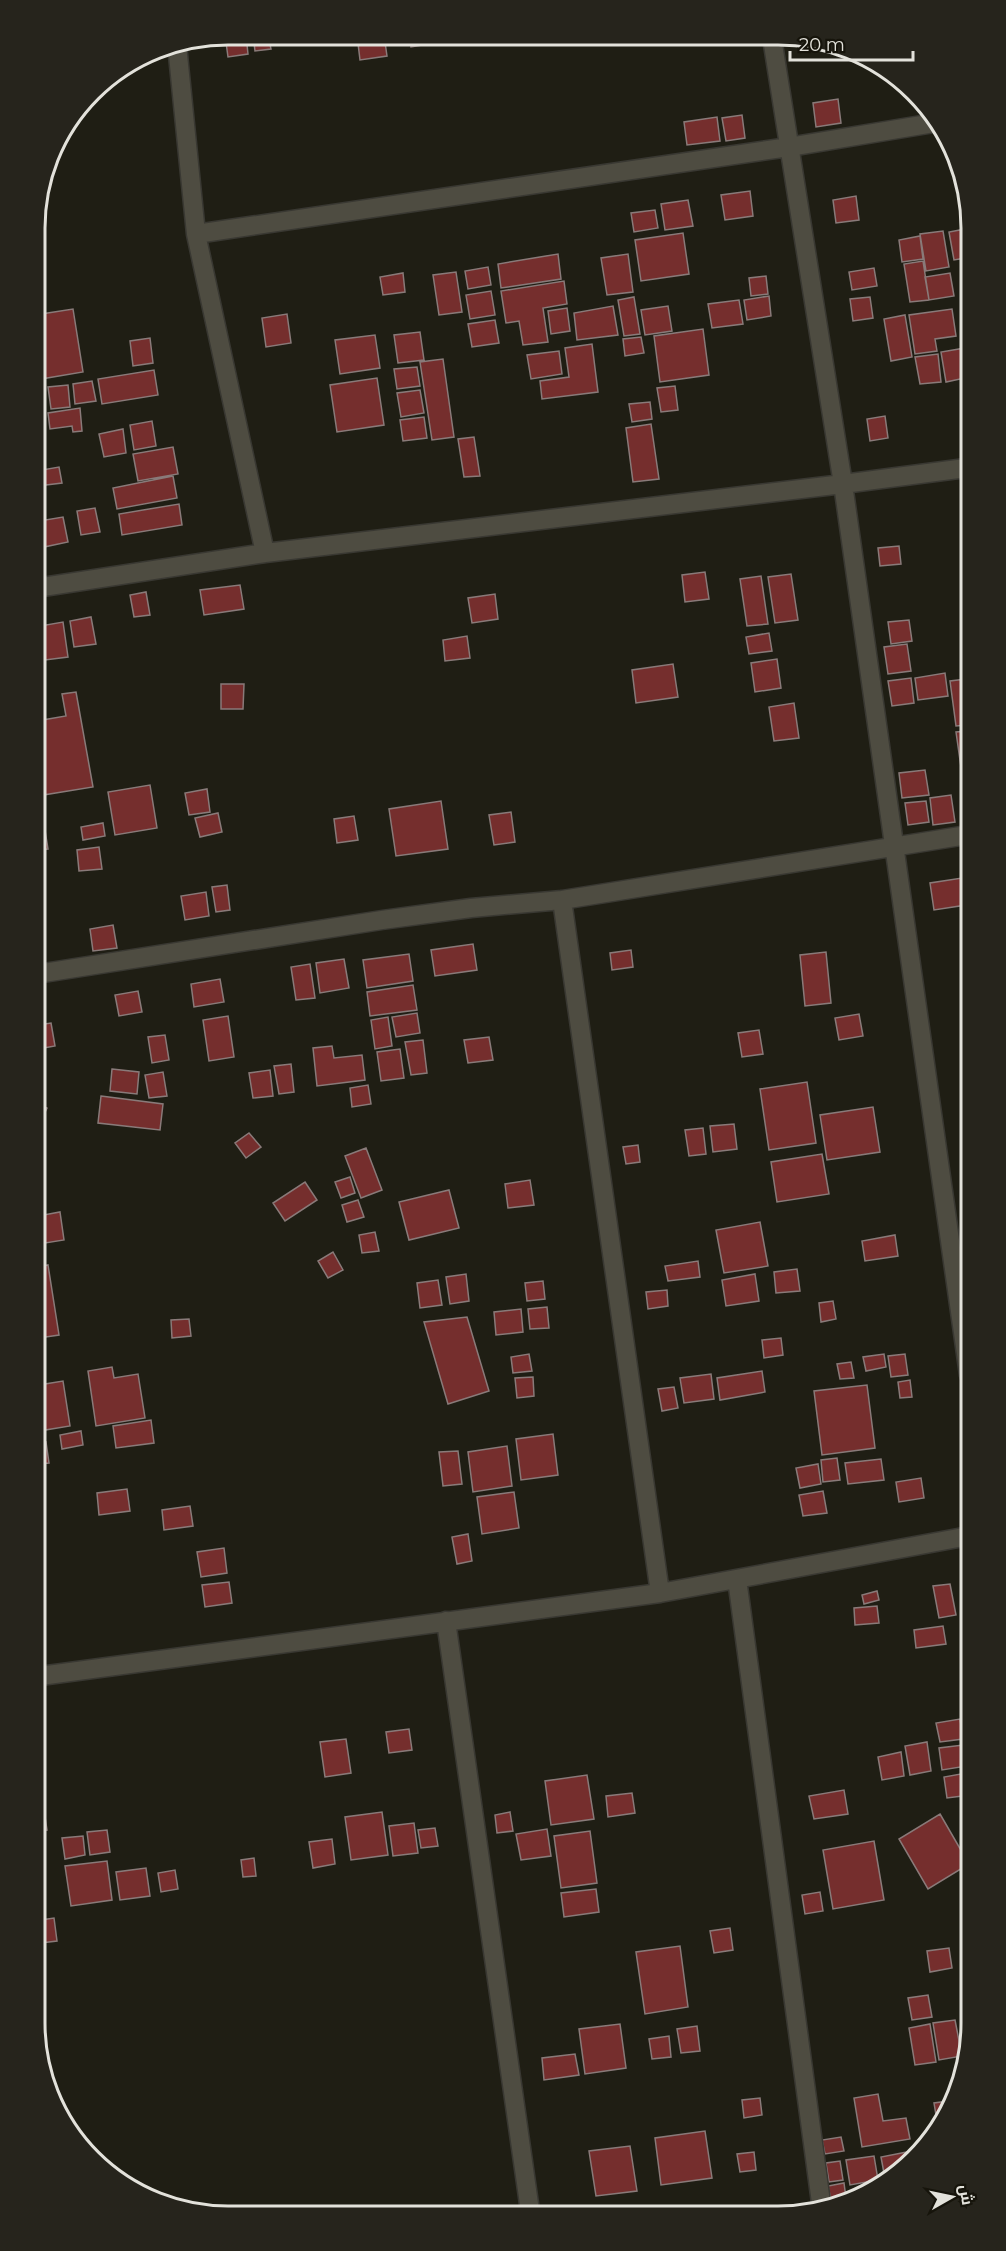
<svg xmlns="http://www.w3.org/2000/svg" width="1006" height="2251" font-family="Montserrat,Cairo,sans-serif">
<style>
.building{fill:#752e2d;stroke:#897a79;stroke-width:1.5}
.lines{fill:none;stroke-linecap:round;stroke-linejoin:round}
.minor-casing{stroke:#393832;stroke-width:21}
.minor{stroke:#4e4c41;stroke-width:18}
.rim{fill:none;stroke:#e3e2db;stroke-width:3}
</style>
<rect width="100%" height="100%" fill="#1f1e14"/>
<path class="building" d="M225,35H246L248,54L228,57Z
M253,35H268L271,49L255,51Z
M276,35H299L277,38Z
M357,35H384L387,56L360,60Z
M410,36H434L435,43L411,47Z
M624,37H660L624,42Z
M902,81L906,83L916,94L904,96Z
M838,99L841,123L816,127L813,103Z
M742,115L745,138L726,141L722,118Z
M717,117L720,141L687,145L684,122Z
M750,191L753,216L725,220L721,195Z
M856,196L859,220L836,223L833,200Z
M688,200L693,226L665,230L661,204Z
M655,210L658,228L634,232L631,213Z
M965,229V258L954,260L949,232Z
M943,231L949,267L926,271L920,234Z
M683,233L689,274L641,281L635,240Z
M920,236L923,259L902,262L899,240Z
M558,254L561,279L501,288L498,264Z
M628,254L633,292L607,295L601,258Z
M923,261L929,300L910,302L904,264Z
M488,267L491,285L468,289L465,271Z
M874,268L877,286L852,290L849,272Z
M456,272L462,312L439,315L433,275Z
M403,273L405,292L383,295L380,277Z
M950,273L954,296L929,300L925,277Z
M766,276L768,294L751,296L749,278Z
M564,281L567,304L543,308L548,342L523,345L519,321L506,323L501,291Z
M491,291L495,315L470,319L466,295Z
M769,296L771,316L747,320L744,300Z
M634,297L640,334L624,336L618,300Z
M870,297L873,318L853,321L850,299Z
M739,300L743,324L712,328L708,304Z
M613,306L618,335L577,340L574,313Z
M668,306L672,331L645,335L641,310Z
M567,308L570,331L551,334L548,311Z
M73,309L83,372L35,380V315Z
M952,309L956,336L935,339L937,351L915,354L909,315Z
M287,314L291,343L266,347L262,318Z
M905,315L912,357L891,361L884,319Z
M495,320L499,343L472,347L468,324Z
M703,329L709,375L660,382L654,336Z
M420,332L424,360L398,363L394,335Z
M375,335L380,368L340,374L335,340Z
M641,337L644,353L625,356L623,339Z
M150,338L153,363L133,366L130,341Z
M592,344L598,392L542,399L540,381L569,377L565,348Z
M965,348V378L946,382L941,352Z
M559,351L562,374L531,379L527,355Z
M938,354L941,382L920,384L915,357Z
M443,359L454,437L432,440L420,362Z
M417,367L420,386L397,389L394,369Z
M154,370L158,395L102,404L98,379Z
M377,378L384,425L337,432L330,385Z
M92,381L96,401L75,404L73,384Z
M68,385L70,407L51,409L48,387Z
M675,386L678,410L661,412L657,388Z
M41,388L44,411L36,412V389Z
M420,390L424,413L401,417L397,393Z
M650,402L652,419L632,422L629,404Z
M80,408L82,431L73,432L72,426L50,429L48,413Z
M885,416L888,438L870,441L867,419Z
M424,417L427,438L403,441L400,420Z
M152,421L156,446L134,450L130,425Z
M651,424L659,479L633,482L626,428Z
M123,429L126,453L104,457L99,434Z
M474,437L480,476L464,477L458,439Z
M173,447L178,474L138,481L133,454Z
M59,467L62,483L38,486L36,471Z
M173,476L177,498L117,509L113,488Z
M38,494L42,513L36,514V495Z
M179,504L182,525L122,535L119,514Z
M95,508L100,532L81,535L77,511Z
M63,517L68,542L44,547L39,521Z
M899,546L901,564L880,566L878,548Z
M705,572L709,599L685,602L682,575Z
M791,574L798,620L775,623L768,577Z
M761,576L768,624L747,626L740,579Z
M240,585L244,609L204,615L200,590Z
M146,592L150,615L134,617L130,595Z
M495,594L498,619L472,623L468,598Z
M91,617L96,644L74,647L70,621Z
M909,620L912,641L891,644L888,622Z
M63,622L68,657L45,660L40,626Z
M769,633L772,651L749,654L746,637Z
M467,636L470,658L445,661L443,640Z
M907,644L911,671L888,674L884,647Z
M777,659L781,688L755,692L751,663Z
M673,664L678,697L636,703L632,670Z
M945,673L948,696L918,700L915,678Z
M911,678L914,703L892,706L888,681Z
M966,679L967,725L956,726L950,681Z
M221,684H244L243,709H221Z
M76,692L93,787L37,796V721L66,716L62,694Z
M794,703L799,738L774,741L769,707Z
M967,731V767H961L956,732Z
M925,770L929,795L902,798L899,773Z
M964,774H967V792H966Z
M150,785L157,828L115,835L108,792Z
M207,789L210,812L189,815L185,793Z
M951,795L955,822L933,825L930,798Z
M441,801L448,849L396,856L389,809Z
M926,801L929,822L908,825L905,803Z
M41,805L48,849L37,850V806Z
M511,812L515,842L494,845L489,815Z
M218,813L222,832L200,837L195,818Z
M354,816L358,840L337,843L334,819Z
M103,823L105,836L83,840L81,827Z
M99,847L102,869L79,871L77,850Z
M962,878L966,905L934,910L930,883Z
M227,885L230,910L216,912L212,887Z
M206,892L209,916L185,920L181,896Z
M113,925L117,948L93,951L90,929Z
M473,944L477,970L435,976L431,950Z
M631,950L633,967L612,970L610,953Z
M826,952L831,1003L805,1006L800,955Z
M409,954L413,981L367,988L363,960Z
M344,959L349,988L320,993L316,963Z
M310,964L315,998L296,1000L291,967Z
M220,979L224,1002L194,1007L191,984Z
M413,985L417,1010L370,1016L367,992Z
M138,991L142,1012L119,1016L115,995Z
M417,1013L420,1033L396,1037L392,1017Z
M859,1014L863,1036L839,1040L835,1018Z
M228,1016L234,1057L209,1061L203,1020Z
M388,1017L392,1046L375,1049L371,1020Z
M51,1023L55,1046L38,1049V1025Z
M759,1030L763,1054L742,1057L738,1033Z
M165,1035L169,1060L152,1063L148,1037Z
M489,1037L493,1060L468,1063L464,1040Z
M423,1040L427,1073L411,1075L405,1042Z
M332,1046L334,1058L362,1055L365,1080L317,1086L313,1048Z
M400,1049L404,1078L381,1081L377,1052Z
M291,1064L294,1092L279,1094L274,1066Z
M112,1069L139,1072L137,1094L110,1091Z
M270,1070L273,1096L253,1098L249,1073Z
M163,1072L167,1096L149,1098L145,1075Z
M807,1082L816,1143L769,1150L760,1089Z
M368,1085L371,1104L352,1107L350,1088Z
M101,1096L163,1104L160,1130L98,1123Z
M968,1098V1117L964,1118L961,1099Z
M38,1104L47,1108L38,1127Z
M873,1107L880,1152L827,1160L820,1115Z
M734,1124L737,1149L713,1152L710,1126Z
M703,1128L706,1154L689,1156L685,1130Z
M249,1133L261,1147L246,1158L235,1143Z
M638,1145L640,1162L626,1164L623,1147Z
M366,1148L382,1190L361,1198L345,1156Z
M822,1154L829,1194L777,1202L771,1162Z
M350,1177L355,1193L341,1198L335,1182Z
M530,1180L534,1205L508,1208L505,1184Z
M305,1182L317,1200L285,1221L273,1203Z
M449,1190L459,1228L409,1240L399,1202Z
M358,1200L364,1217L347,1222L342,1205Z
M60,1212L64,1240L39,1244L38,1216Z
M760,1222L768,1266L724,1273L716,1230Z
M375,1232L379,1251L362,1253L359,1235Z
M895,1235L898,1256L865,1261L862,1241Z
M333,1252L343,1270L328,1278L318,1261Z
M698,1261L700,1277L668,1281L665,1266Z
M48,1265L59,1335L39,1338L38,1267Z
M797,1269L800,1291L776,1293L774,1272Z
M466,1274L469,1301L450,1304L446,1277Z
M755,1274L759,1301L726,1306L722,1280Z
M438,1280L442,1305L420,1308L417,1283Z
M543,1281L545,1299L527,1301L525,1283Z
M667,1290L668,1306L648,1309L646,1292Z
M833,1301L836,1319L821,1322L819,1303Z
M547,1307L549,1328L530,1329L528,1309Z
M521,1309L523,1332L496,1335L494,1312Z
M467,1317L489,1391L448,1404L424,1322Z
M189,1319L191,1336L172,1338L171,1320Z
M781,1338L783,1355L764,1358L762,1340Z
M529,1354L532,1371L513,1373L511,1357Z
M884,1354L886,1367L866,1371L863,1357Z
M905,1354L908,1375L891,1377L888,1356Z
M851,1362L854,1378L840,1379L837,1364Z
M112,1367L114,1378L138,1374L145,1418L96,1426L88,1371Z
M762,1371L765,1392L720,1400L717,1378Z
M711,1374L714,1399L684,1403L680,1378Z
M533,1377L534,1396L517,1398L515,1378Z
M910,1380L912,1397L900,1398L898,1382Z
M63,1381L70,1426L39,1431V1385Z
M867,1385L875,1448L822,1455L814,1391Z
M674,1387L678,1408L662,1411L658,1389Z
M151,1420L154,1443L116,1448L113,1426Z
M81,1431L83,1445L62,1449L60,1435Z
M553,1434L558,1475L521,1480L516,1439Z
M46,1442L49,1463L39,1464V1444Z
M507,1446L512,1486L473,1492L468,1452Z
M458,1451L462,1484L443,1486L439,1452Z
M837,1458L840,1480L823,1482L821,1460Z
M881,1459L884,1480L848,1484L845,1463Z
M818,1464L821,1484L800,1488L796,1468Z
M921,1478L924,1498L899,1502L896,1482Z
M127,1489L130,1511L99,1515L97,1493Z
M823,1491L827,1513L803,1516L799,1495Z
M514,1492L519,1528L482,1534L477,1497Z
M190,1506L193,1526L164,1530L162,1510Z
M468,1534L472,1561L457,1564L452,1537Z
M224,1548L227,1573L201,1577L197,1552Z
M229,1582L232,1603L205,1607L202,1585Z
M950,1584L956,1615L939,1618L933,1586Z
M877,1591L879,1600L864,1604L862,1595Z
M877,1606L879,1623L855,1625L854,1608Z
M943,1626L946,1644L916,1648L914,1630Z
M960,1719L963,1739L940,1742L936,1723Z
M409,1729L412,1750L389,1753L386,1732Z
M346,1739L351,1773L325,1777L320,1742Z
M927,1742L931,1771L910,1775L905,1746Z
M963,1745L967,1766L942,1770L939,1748Z
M901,1752L904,1776L882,1780L878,1757Z
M966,1773L970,1795L947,1798L944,1777Z
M587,1775L594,1819L551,1825L545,1781Z
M40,1783L47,1830L40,1831Z
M844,1790L848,1814L814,1819L809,1796Z
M632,1793L635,1813L608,1817L606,1796Z
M382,1812L388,1855L351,1860L345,1817Z
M510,1812L513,1831L497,1833L495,1815Z
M940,1814L969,1864L928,1889L899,1839Z
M414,1823L418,1853L393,1856L389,1826Z
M435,1828L438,1846L421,1848L418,1830Z
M547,1829L551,1856L521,1860L516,1834Z
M107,1830L110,1852L90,1855L87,1832Z
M590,1831L597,1883L561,1888L554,1836Z
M83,1836L85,1855L65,1859L62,1838Z
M332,1839L335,1864L313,1868L309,1842Z
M874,1841L884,1900L833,1909L823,1850Z
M254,1858L256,1876L243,1877L241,1860Z
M107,1861L112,1900L71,1906L65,1866Z
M146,1868L150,1896L120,1900L116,1872Z
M175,1870L178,1889L161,1892L158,1873Z
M41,1881L44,1908H41Z
M596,1889L599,1912L564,1917L561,1893Z
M820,1892L823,1911L805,1914L802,1895Z
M971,1895V1915H968L964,1896Z
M54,1918L57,1941L41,1943V1920Z
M730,1928L733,1950L714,1953L710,1931Z
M680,1946L688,2007L645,2014L636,1952Z
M949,1948L952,1968L930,1972L927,1951Z
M971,1965V1983H967L965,1966Z
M928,1995L932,2017L912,2020L908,1998Z
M971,2016V2034L965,2035L963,2017Z
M955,2020L962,2056L939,2060L933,2023Z
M620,2024L626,2068L585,2074L579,2029Z
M930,2024L936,2062L915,2065L909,2028Z
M697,2026L700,2051L681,2053L677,2029Z
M669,2036L671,2057L652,2059L649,2039Z
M575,2054L579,2075L544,2080L542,2058Z
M878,2094L883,2121L906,2118L910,2139L862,2147L854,2098Z
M760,2098L762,2115L744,2118L742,2100Z
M948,2101L950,2109L944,2119L937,2121L934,2103Z
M705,2131L712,2178L661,2185L655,2138Z
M841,2137L844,2151L825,2154L822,2140Z
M630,2146L637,2191L596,2196L589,2151Z
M922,2149V2150L886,2184L881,2157Z
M754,2152L756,2170L740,2172L737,2154Z
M874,2156L878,2180L850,2185L846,2160Z
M840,2161L843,2180L829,2182L826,2163Z
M844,2183L846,2198L831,2200L828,2186Z"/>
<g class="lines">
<g class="minor-casing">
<path id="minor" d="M772,38L843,484L966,468
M177,45L196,234L265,553L843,484L969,1375
M196,234L789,147L940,122
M36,588L265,553
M562,900L660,1593
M37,974L382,920L471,908L562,900L967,835
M737,1579L822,2210
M446,1621L530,2211
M40,1676L660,1593L969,1536"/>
</g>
<use href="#minor" class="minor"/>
</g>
<path d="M0 0H1006V2251H0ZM228 45H778A183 183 0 0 1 961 228V2023A183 183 0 0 1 778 2206H228A183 183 0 0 1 45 2023V228A183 183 0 0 1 228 45Z" fill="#26241c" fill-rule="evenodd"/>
<path class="rim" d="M228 45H778A183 183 0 0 1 961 228V2023A183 183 0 0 1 778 2206H228A183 183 0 0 1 45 2023V228A183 183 0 0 1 228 45Z"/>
<g transform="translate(952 2197) rotate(81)" stroke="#16140b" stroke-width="4.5" paint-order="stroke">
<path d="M0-4.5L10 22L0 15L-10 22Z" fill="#e3e2db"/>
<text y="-9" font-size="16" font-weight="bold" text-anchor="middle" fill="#e3e2db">ش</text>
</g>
<path d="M790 51v9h123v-9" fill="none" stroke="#e3e2db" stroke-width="3"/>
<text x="799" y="51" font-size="18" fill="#e3e2db" stroke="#16140b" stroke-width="4.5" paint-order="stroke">20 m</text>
</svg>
